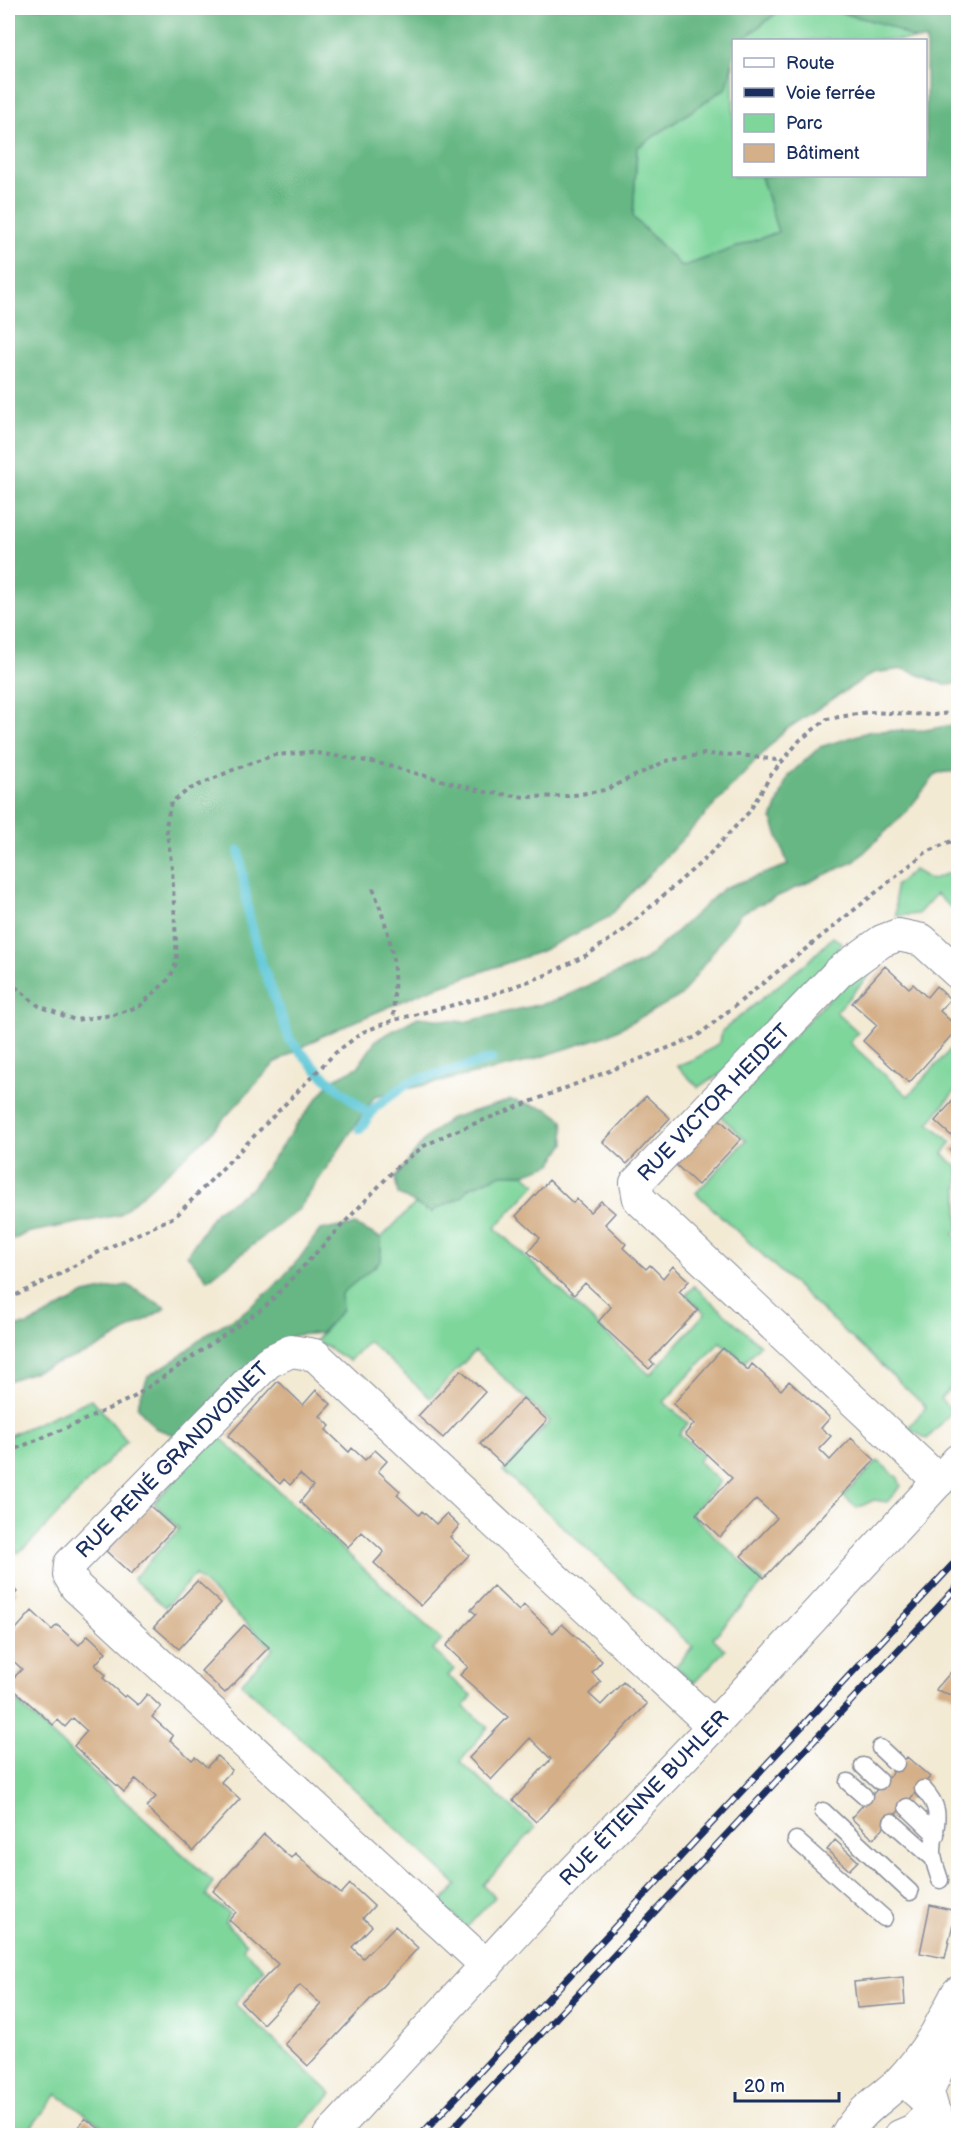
<svg xmlns="http://www.w3.org/2000/svg" width="966" height="2143" font-family="'Balsamiq Sans',sans-serif">
<style>
.green{fill:#7ed69b;stroke:#4c827c;stroke-width:1.5}
.forest{fill:#66b783;stroke:#407370;stroke-width:1.5}
.lines{fill:none;stroke-linecap:round;stroke-linejoin:round}
.stream{stroke:#5cc6d6;stroke-width:10}
.building{fill:#d4af87}
.lane-casing{stroke:#878c99;stroke-width:19}
.street-casing{stroke:#878c99;stroke-width:34}
.secondary-casing{stroke:#878c99;stroke-width:35}
.path{stroke:#878c99;stroke-width:4;stroke-dasharray:4.5 4.5;stroke-linecap:butt}
.lane{stroke:#fff;stroke-width:16}
.street{stroke:#fff;stroke-width:32}
.secondary{stroke:#fff;stroke-width:33}
.rail-casing{stroke:#1b2f5e;stroke-width:7}
.rail{stroke:#fff;stroke-width:4.5;stroke-dasharray:14;stroke-linecap:butt}
.labels{text-anchor:middle;stroke-width:4.5;stroke-linejoin:round;paint-order:stroke}
.street-label{font-size:21px;fill:#1b2f5e;stroke:#fff}
</style>
<rect width="100%" height="100%" fill="#fff"/>
<filter id="ink" filterUnits="userSpaceOnUse"><feTurbulence type="fractalNoise" baseFrequency=".0167" numOctaves="2"/><feDisplacementMap in="SourceGraphic" scale="12" xChannelSelector="R" yChannelSelector="G"/><feConvolveMatrix kernelMatrix="1 2 1 2 8 2 1 2 1" color-interpolation-filters="sRGB"/></filter>
<filter id="wash" filterUnits="userSpaceOnUse"><feTurbulence type="fractalNoise" baseFrequency=".008" numOctaves="4" result="noise"/><feDisplacementMap in="SourceGraphic" scale="24" xChannelSelector="R" yChannelSelector="G"/><feGaussianBlur stdDeviation="1.35" result="paint"/><feColorMatrix in="noise" values="0 0 0 0 0 0 0 0 0 0 0 0 0 0 0 0 0 1.4 0 .05"/><feComposite in="paint" operator="in"/></filter>
<g filter="url(#wash)">
<rect width="100%" height="100%" fill="#f3ead4"/>
<path class="green" d="M783,8H824L887,25L916,40H742Z
M733,61L734,176H761L778,232L682,267L633,217L637,148L727,87Z
M958,869V914L936,894L918,914L896,916L895,886L914,870L931,880Z
M833,937L842,943L828,964L725,1072L698,1087L677,1066L698,1057L720,1042L722,1031L811,959Z
M882,961L836,1012L858,1032L850,1043L908,1096L958,1041V1087L929,1123L951,1142L943,1154L958,1168V1228L954,1234L958,1239V1379L940,1399L953,1411L927,1439L908,1428L926,1407L696,1193L746,1140L719,1115L848,978Z
M502,1174H524L536,1184L495,1228L650,1375L705,1313L686,1295L694,1286L760,1345L745,1362L720,1342L664,1402L688,1423L679,1434L703,1455L698,1461L720,1482L691,1514L764,1582L713,1638L725,1650L694,1683L675,1667L693,1647L503,1471L550,1421L475,1351L430,1398L368,1341L349,1361L316,1340L342,1310L340,1294L381,1261V1238L415,1204L430,1212L462,1197L468,1188Z
M92,1399L127,1441L31,1542L18,1553L8,1544V1436Z
M213,1431L442,1640L433,1650L454,1669L448,1676L472,1696L464,1707L488,1727L460,1762L535,1828L483,1885L495,1897L467,1927L440,1904L457,1885L241,1683L273,1649L195,1575L165,1607L133,1579L179,1529L154,1503L175,1480L180,1465Z
M878,1461L898,1478L901,1486L887,1502L874,1500L857,1508L843,1496Z
M8,1694L213,1882L206,1896L229,1913L225,1922L246,1943L243,1949L265,1969L235,2004L332,2094L292,2135H114L57,2094L25,2135H8Z"/>
<path class="forest" d="M8,8H783L742,40H734L733,61L727,87L637,148L633,217L682,267L778,232L761,176H926V40H916L887,25L824,8H958V683L945,685L904,669L873,673L785,730L609,917L539,952L428,990L324,1035L276,1062L207,1137L119,1215L26,1233L8,1243Z
M958,724V771L937,773L907,811L855,861L741,913L681,996L605,1036L519,1064L375,1096L299,1209L208,1280L187,1255L216,1211L251,1189L298,1123L332,1080L358,1067L376,1040L418,1017L464,1022L554,1001L644,961L724,888L788,865L772,819L788,776L820,747L871,731L925,730Z
M511,1100L548,1109L563,1120L565,1143L552,1164L524,1174H502L468,1188L462,1197L430,1212L398,1194L395,1178L426,1138L451,1118Z
M355,1225L381,1238V1261L341,1294L342,1310L321,1333L296,1335L272,1348L179,1437L155,1428L137,1406L148,1376L179,1357L209,1332L240,1315L273,1288L299,1259L320,1230Z
M127,1285L166,1308L92,1351L8,1381V1327L28,1325L85,1294Z"/>
<g class="lines">
<path class="stream" d="M239,851L249,917L260,959L290,1040L318,1071L370,1115
M360,1129L375,1107L410,1082L492,1059"/>
</g>
<g id="blocks">
<path class="building" d="M885,966L909,988L913,984L927,997L936,986L950,999L940,1011L958,1028L909,1083L863,1041L877,1025L852,1003Z
M958,1095V1158L950,1150L958,1142L935,1121Z
M646,1096L670,1118L627,1164L603,1142Z
M717,1117L741,1139L698,1185L674,1163Z
M549,1180L573,1203L576,1199L590,1212L601,1201L615,1213L605,1224L626,1244L623,1248L646,1269L650,1265L663,1278L673,1266L689,1281L679,1292L698,1310L650,1361L654,1364L649,1369L598,1322L611,1307L585,1283L574,1295L528,1252L540,1238L516,1216Z
M723,1348L748,1370L752,1364L781,1390L789,1381L830,1418L821,1428L831,1436L819,1449L830,1460L851,1438L875,1460L764,1578L741,1556L777,1518L756,1499L720,1537L696,1514L732,1478L685,1434L694,1424L673,1404Z
M461,1370L485,1392L443,1438L418,1416Z
M278,1381L303,1405L316,1390L331,1404L320,1416L330,1426L326,1430L349,1452L352,1448L365,1460L375,1450L387,1461L378,1471L400,1491L397,1495L419,1515L422,1511L436,1524L446,1514L459,1526L450,1537L469,1555L421,1606L374,1563L384,1552L362,1532L348,1547L300,1502L313,1486L300,1474L290,1485L284,1479L280,1484L228,1436Z
M523,1398L547,1420L504,1466L480,1444Z
M149,1505L174,1528L131,1574L106,1551Z
M197,1581L221,1603L179,1649L154,1627Z
M8,1582L17,1592L8,1602Z
M493,1586L519,1611L524,1605L553,1633L562,1624L602,1661L592,1673L601,1682L589,1694L601,1705L623,1682L647,1704L536,1822L513,1800L551,1759L530,1738L491,1780L469,1758L508,1717L460,1675L468,1667L446,1646L476,1614L471,1610Z
M32,1611L52,1630L57,1625L79,1645L88,1635L106,1652L95,1665L106,1675L103,1678L124,1697L126,1695L138,1705L147,1694L161,1707L152,1717L173,1736L170,1740L192,1760L195,1757L207,1767L217,1756L232,1770L221,1782L240,1799L193,1851L146,1807L156,1797L136,1779L124,1792L74,1746L87,1731L73,1718L65,1727L58,1720L53,1725L8,1684L22,1669L8,1656V1638Z
M244,1625L269,1647L225,1693L201,1671Z
M958,1664V1697L936,1690L937,1688Z
M907,1757L930,1777L873,1839L851,1818Z
M264,1834L291,1858L295,1853L341,1894L350,1884L374,1906L363,1918L372,1926L352,1947L363,1958L395,1926L418,1948L308,2066L285,2044L321,2004L300,1985L263,2024L241,2002L278,1964L229,1920L236,1912L213,1891Z
M835,1840L858,1861L849,1870L827,1850Z
M930,1905L956,1911L945,1958L920,1953Z
M903,1977L905,2004L857,2008L854,1982Z
M85,2118L109,2136H72Z"/>
</g>
</g>
<g filter="url(#ink)">
<use href="#blocks" fill-opacity="0" stroke="#878c99" stroke-width="1.5"/>
<g class="lines">
<g class="lane-casing">
<path id="lane" d="M880,1748L896,1763
M863,1766L879,1781
M848,1782L864,1796
M923,1789C946,1812 933,1825 933,1852C933,1862 937,1870 940,1880
M907,1807L936,1835
M823,1811L910,1892
M892,1822L934,1859
M796,1840L884,1918"/>
</g>
<g class="street-casing">
<g id="street">
<path id="s1" d="M939,1481L639,1199L636,1183L839,972L882,941L898,935L922,940L958,973"/>
<path id="s2" d="M487,1966L76,1587L69,1575L70,1564L268,1362L291,1351L315,1355L713,1726"/>
<path id="s3" d="M329,2136L551,1895L713,1726L958,1460"/>
<path d="M846,2136C859,2111 880,2100 899,2082C915,2066 927,2048 939,2029"/>
<path d="M900,2136L914,2130L933,2111L921,2095L916,2091"/>
</g>
</g>
<g class="secondary-casing">
<path id="secondary" d="M941,2136L940,2124L933,2111L927,2091L944,2054L939,2029L958,1993"/>
</g>
<path class="path" d="M373,888C383,916 393,943 394,973C395,988 393,1004 394,1020
M8,981L39,1006L75,1020L113,1015L140,1006L170,978L177,961L172,868L166,826L171,802L190,789L235,769L274,755L311,752L378,763L485,792L525,797L568,796L605,790L666,761L704,754L741,755L783,761
M8,1299L58,1275L95,1254L176,1216L335,1053L363,1032L394,1020L485,997L546,975L587,955L624,930L706,858L749,812L771,775L800,740L827,719L869,712L934,715L958,712
M8,1452L80,1422L134,1397L266,1306L397,1167L424,1146L448,1134L696,1037L925,853L949,842L958,840"/>
<use href="#lane" class="lane"/>
<use href="#street" class="street"/>
<use href="#secondary" class="secondary"/>
<g class="rail-casing">
<path id="rail" d="M420,2136L958,1559
M446,2136L958,1586"/>
</g>
<use href="#rail" class="rail"/>
</g>
</g>
<g class="labels">
<g class="street-label">
<text dy="7" stroke="none"><textPath href="#s1" startOffset="540">RUE VICTOR HEIDET</textPath></text>
<text dy="7" stroke="none"><textPath href="#s2" startOffset="730">RUE RENÉ GRANDVOINET</textPath></text>
<text dy="7" stroke="none"><textPath href="#s3" startOffset="462">RUE ÉTIENNE BUHLER</textPath></text>
</g>
</g>
<rect width="966" height="2143" fill="none" stroke="#fff" stroke-width="30"/>
<rect x="732" y="39" width="195" height="138" fill="#ffffff" stroke="#a4acbf" stroke-width="1.5"/>
<rect x="744" y="58" width="30" height="9" fill="#ffffff" stroke="#a4acbf" stroke-width="1.5"/>
<text x="786" y="69" font-size="18" fill="#1b2f5e">Route</text>
<rect x="744" y="88" width="30" height="9" fill="#1b2f5e" stroke="#a4acbf" stroke-width="1.5"/>
<text x="786" y="99" font-size="18" fill="#1b2f5e">Voie ferrée</text>
<rect x="744" y="114" width="30" height="18" fill="#7ed69b" stroke="#a4acbf" stroke-width="1.5"/>
<text x="786" y="129" font-size="18" fill="#1b2f5e">Parc</text>
<rect x="744" y="144" width="30" height="18" fill="#d4af87" stroke="#a4acbf" stroke-width="1.5"/>
<text x="786" y="159" font-size="18" fill="#1b2f5e">Bâtiment</text>
<path d="M735 2092v9h104v-9" fill="none" stroke="#1b2f5e" stroke-width="3"/>
<text x="744" y="2092" font-size="18" fill="#1b2f5e" stroke="#ffffff" stroke-width="4.5" paint-order="stroke">20 m</text>
</svg>
